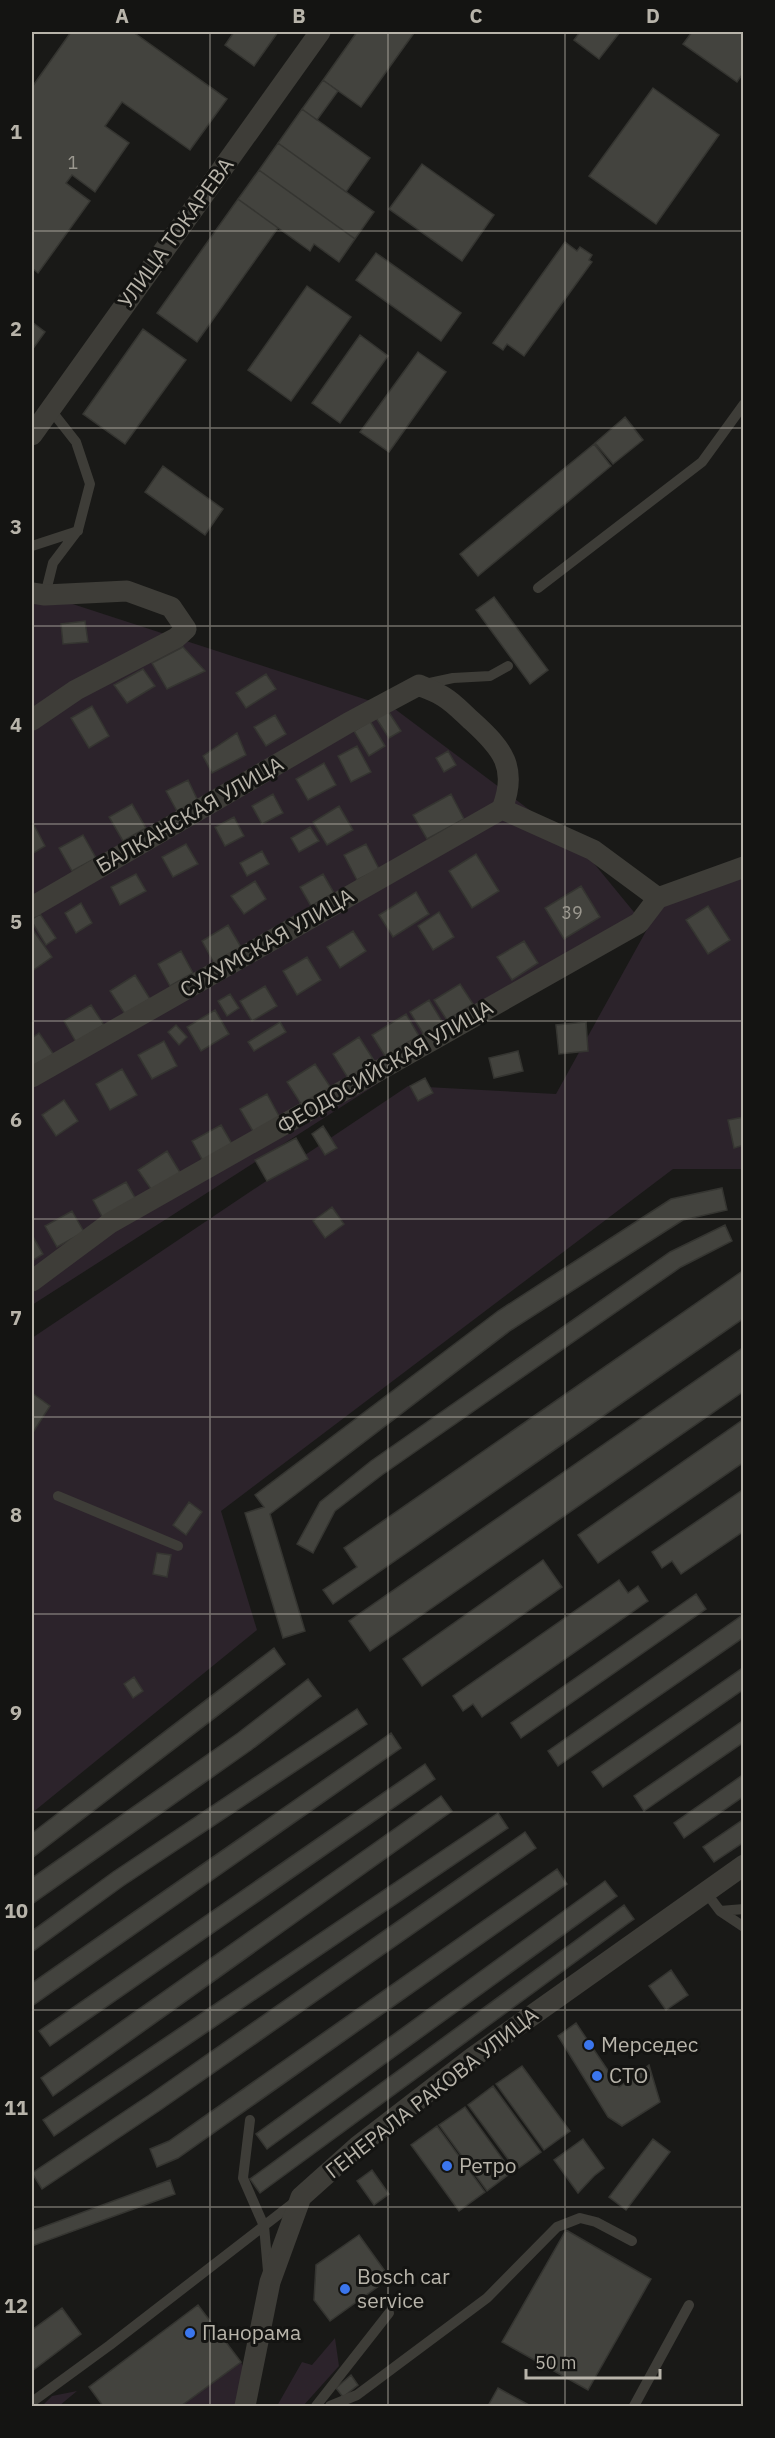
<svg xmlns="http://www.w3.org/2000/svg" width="775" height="2438" font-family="'IBM Plex Sans',sans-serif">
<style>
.green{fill:#2c232b;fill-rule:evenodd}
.building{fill:#43433e;stroke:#353531;stroke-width:1.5}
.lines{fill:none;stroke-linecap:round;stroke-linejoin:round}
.lane{stroke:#3e3d38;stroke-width:10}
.street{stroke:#3e3d38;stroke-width:21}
.grid{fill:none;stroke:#b8b4aa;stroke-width:1.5;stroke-opacity:0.55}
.poi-dot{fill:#3b76ed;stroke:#141412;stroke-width:2}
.labels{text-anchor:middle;stroke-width:6;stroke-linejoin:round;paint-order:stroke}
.number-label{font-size:18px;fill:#9b988f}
.street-label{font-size:21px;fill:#b8b4aa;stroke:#141412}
.poi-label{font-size:21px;fill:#b8b4aa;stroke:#141412;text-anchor:start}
.neatline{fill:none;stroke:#b8b4aa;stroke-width:2}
.grid-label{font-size:20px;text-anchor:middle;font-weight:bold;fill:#b8b4aa}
</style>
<rect width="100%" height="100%" fill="#191917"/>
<path class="green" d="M32,595H45L395,709L583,850L638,917L32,1305Z
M743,869V1169H673L221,1511L257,1630L32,1813V1434L50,1406L32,1393V1338L408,1086L556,1094L661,904ZM331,1207L344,1224L325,1238L313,1221Z
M335,2338L339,2366L303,2406H277L302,2362L312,2365Z
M241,2362L244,2369L236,2406H181Z
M77,2391L59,2406H42L52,2396Z"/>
<path class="building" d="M71,32H133L227,99L190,150L122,102L105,126L129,143L95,192L72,175L66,183L90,201L38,273L32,268V87Z
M234,32H278L254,66L225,45Z
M357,32L414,33L361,107L323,80Z
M580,32H620L599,59L574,40Z
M692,32H744V72L737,82L683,44Z
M323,80L338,91L317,120L302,109Z
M653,88L719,135L656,224L589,176Z
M302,109L370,158L346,192L278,143Z
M278,143L374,212L355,239L259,170Z
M422,164L494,215L462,261L389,209Z
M259,170L355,239L339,262L314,244L310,251L238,199Z
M238,199L278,228L197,342L157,313Z
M565,242L577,251L580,247L592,255L589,260L592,262L524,356L507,344L503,350L493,343Z
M376,253L461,313L441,341L356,280Z
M307,286L351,317L291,401L248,370Z
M32,322L45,332L32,350Z
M143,329L186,360L125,444L83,414Z
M360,335L388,356L340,423L312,403Z
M418,352L446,372L389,452L360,432Z
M625,417L643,440L613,464L595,443Z
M594,444L611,466L478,576L460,554Z
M163,466L223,509L205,535L145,492Z
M494,597L548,670L530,684L476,610Z
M85,621L88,642L63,644L61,624Z
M183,647L205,671L167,689L152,663Z
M143,669L155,686L127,703L114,685Z
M266,674L276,689L246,708L236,693Z
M92,706L109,736L89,748L71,718Z
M388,711L401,731L389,738L376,718Z
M275,715L286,734L266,746L254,727Z
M370,721L385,746L369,756L354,731Z
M237,733L246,755L212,773L203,756Z
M357,746L371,772L351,782L338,756Z
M448,751L456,765L444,772L436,758Z
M324,763L336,785L308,800L296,779Z
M188,780L198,801L177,811L166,791Z
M273,794L283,813L262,824L252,806Z
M451,794L464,819L427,839L413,815Z
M132,804L146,828L123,841L109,817Z
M339,806L353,830L327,845L313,822Z
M234,817L244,836L225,846L215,827Z
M32,821L45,846L32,854Z
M310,827L319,841L299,852L291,838Z
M83,835L96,858L72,871L59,848Z
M186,844L198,864L173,877L162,857Z
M366,844L379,869L357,880L344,855Z
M262,851L269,864L247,876L240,863Z
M476,854L499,891L472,908L449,871Z
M136,874L146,891L120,905L111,887Z
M323,874L334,893L311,906L300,887Z
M255,881L266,899L244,914L231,896Z
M581,886L600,917L564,939L545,908Z
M416,892L429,914L393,937L379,915Z
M81,903L92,923L76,933L65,913Z
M708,906L730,940L708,954L686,920Z
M439,912L454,937L433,950L418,926Z
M40,914L56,938L46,945L32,922V919Z
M228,925L241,947L214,963L202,941Z
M33,930L52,957L32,971V931Z
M353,931L366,951L340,968L327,947Z
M524,941L538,963L512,980L497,957Z
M181,951L193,973L170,986L158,964Z
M307,957L321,980L297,995L283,971Z
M135,975L150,999L125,1014L110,991Z
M460,984L473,1004L447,1020L434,1000Z
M265,986L277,1006L252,1021L240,1001Z
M230,994L239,1008L227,1016L218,1001Z
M429,1000L443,1023L424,1035L410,1012Z
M91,1005L104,1025L76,1042L64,1021Z
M215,1010L229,1034L201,1051L187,1027Z
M406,1014L419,1036L385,1056L372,1035Z
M280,1022L286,1032L254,1051L248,1042Z
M586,1022L588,1051L559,1054L556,1025Z
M176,1025L187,1037L179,1045L168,1032Z
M39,1033L54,1055L32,1070V1038Z
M359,1037L375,1062L348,1078L333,1054Z
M164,1041L177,1066L152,1079L138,1055Z
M518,1051L523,1071L494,1078L489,1058Z
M315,1064L331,1088L303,1107L287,1082Z
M122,1069L137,1095L110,1110L96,1084Z
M425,1078L433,1093L418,1101L410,1086Z
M267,1094L280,1118L254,1133L240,1109Z
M64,1100L78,1121L56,1136L42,1115Z
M744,1117V1145L734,1148L728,1120Z
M221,1125L232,1144L203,1161L192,1141Z
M323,1126L337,1148L325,1155L312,1134Z
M296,1138L308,1159L267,1181L255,1160Z
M167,1151L181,1174L153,1192L138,1170Z
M126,1182L137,1201L104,1220L93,1200Z
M722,1188L727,1210L683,1220L511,1330L270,1514L305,1631L283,1638L245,1513L264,1507L255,1495L498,1311L671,1199Z
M332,1207L344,1224L325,1238L313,1221Z
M72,1211L84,1232L57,1247L45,1226Z
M725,1225L732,1241L681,1267L382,1475L335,1511L313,1553L297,1544L320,1502L371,1461L670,1252Z
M32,1235L43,1254L32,1261Z
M744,1270V1318L333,1604L323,1590L357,1567L344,1548Z
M744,1347V1391L370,1651L349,1621Z
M32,1393L50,1406L32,1434Z
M744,1419V1462L598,1563L578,1535Z
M744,1489V1531L681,1574L672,1561L662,1568L652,1552Z
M189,1502L202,1512L186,1535L173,1525Z
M157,1553L171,1555L167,1577L153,1574Z
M543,1560L562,1587L422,1686L403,1659Z
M619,1580L628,1593L638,1586L648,1601L482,1717L473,1704L463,1711L453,1696Z
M696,1594L706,1609L521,1738L511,1723Z
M744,1614V1637L558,1766L548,1751Z
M274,1648L285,1664L32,1858V1833Z
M744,1667V1689L603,1787L592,1772Z
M134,1677L143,1691L133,1698L124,1684Z
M308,1679L321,1696L251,1750L32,1904V1878L238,1733Z
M357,1709L367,1724L123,1886L32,1952V1931L113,1872Z
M744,1720V1742L644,1811L634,1796Z
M391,1733L401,1748L32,2006V1983Z
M425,1764L435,1779L50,2046L39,2031Z
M744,1774V1796L684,1838L674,1823Z
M441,1796L452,1811L53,2096L41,2078Z
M498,1813L508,1828L54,2136L43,2120Z
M744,1819V1842L714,1862L703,1847Z
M525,1832L536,1848L159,2111L42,2189L32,2173L149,2095Z
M557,1869L567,1884L178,2158L157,2167L150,2149L169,2141Z
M605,1881L617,1896L267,2149L256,2134Z
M624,1905L634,1919L260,2193L250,2179Z
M671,1970L688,1995L666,2010L649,1986Z
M576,2023L619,2087L649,2065L660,2102L622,2126L608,2117L558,2036Z
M522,2066L570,2131L544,2150L496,2084Z
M493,2086L541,2152L516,2170L468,2105Z
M465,2107L512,2172L487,2191L439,2125Z
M437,2126L485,2192L459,2211L411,2145Z
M583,2139L604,2168L594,2176L578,2193L554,2160Z
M653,2139L670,2152L626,2210L609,2197Z
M372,2170L389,2194L374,2205L357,2181Z
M170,2180L175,2194L32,2246V2231Z
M566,2230L651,2279L588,2390L502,2342Z
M359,2235L390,2278L330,2321L314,2300L316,2265Z
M198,2305L241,2362L181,2406H103L89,2387Z
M62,2308L81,2334L32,2371V2330Z
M351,2375L358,2385L343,2397L336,2388Z
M498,2388L529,2405L528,2406H488Z"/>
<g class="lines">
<path class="lane" d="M32,546L78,531
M538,588L702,462L744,404
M45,595L53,563L78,530L90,484L76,442L50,409
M425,684L453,678L490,676L508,666
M58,1496L178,1546
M705,1891L720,1911L744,1909
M720,1911L744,1927
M250,2120L243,2178L264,2226L268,2271
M32,2402L110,2345L296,2201
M316,2406L389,2313
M330,2406L357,2395L487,2298L557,2227L580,2218L596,2222L632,2241
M634,2406L689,2305"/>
<path class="street" d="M32,435L320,32
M32,593L45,595L127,591L171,607L186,629L176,638L76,690L32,720
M32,907L348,723L419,685C427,689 437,692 444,697C454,703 463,713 472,721C503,749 518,768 502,809L593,850L658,898
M32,1077L502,809
M32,1281L110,1223L639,923L658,898L744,867
M245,2406L270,2282L301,2197L358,2146L472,2058L744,1865"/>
</g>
<path class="grid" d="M210,32V2406M388,32V2406M565,32V2406M32,231H744M32,428H744M32,626H744M32,824H744M32,1021H744M32,1219H744M32,1417H744M32,1614H744M32,1812H744M32,2010H744M32,2207H744"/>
<g class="poi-dot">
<circle cx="589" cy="2045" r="6"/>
<circle cx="597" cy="2076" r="6"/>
<circle cx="447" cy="2166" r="6"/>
<circle cx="345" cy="2289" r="6"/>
<circle cx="190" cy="2333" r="6"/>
</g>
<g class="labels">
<g class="number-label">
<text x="73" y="169">1</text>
<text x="572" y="919">39</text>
</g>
<g class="street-label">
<text transform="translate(176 233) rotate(-54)" y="7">УЛИЦА ТОКАРЕВА</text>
<text transform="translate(190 815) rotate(-30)" y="7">БАЛКАНСКАЯ УЛИЦА</text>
<text transform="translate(267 943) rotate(-30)" y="7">СУХУМСКАЯ УЛИЦА</text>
<text transform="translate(385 1067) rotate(-30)" y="7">ФЕОДОСИЙСКАЯ УЛИЦА</text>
<text transform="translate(432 2093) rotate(-38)" y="7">ГЕНЕРАЛА РАКОВА УЛИЦА</text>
</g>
<g class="poi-label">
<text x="601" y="2052">Мерседес</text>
<text x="609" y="2083">СТО</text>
<text x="459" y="2173">Ретро</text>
<text x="357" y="2284">Bosch car<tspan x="357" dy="24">service</tspan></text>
<text x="202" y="2340">Панорама</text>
</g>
</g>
<rect width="775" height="2438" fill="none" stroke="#141412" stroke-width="66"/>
<path d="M526 2369v9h134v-9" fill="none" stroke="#b8b4aa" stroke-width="3"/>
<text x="535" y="2369" font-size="18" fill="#b8b4aa" stroke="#141412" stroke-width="4.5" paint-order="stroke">50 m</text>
<rect x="33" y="33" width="709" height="2372" class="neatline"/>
<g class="grid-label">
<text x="122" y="23">A</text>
<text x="299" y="23">B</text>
<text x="476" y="23">C</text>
<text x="653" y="23">D</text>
<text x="16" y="139">1</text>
<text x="16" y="336">2</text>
<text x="16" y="534">3</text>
<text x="16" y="732">4</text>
<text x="16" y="929">5</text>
<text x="16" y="1127">6</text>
<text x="16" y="1325">7</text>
<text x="16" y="1522">8</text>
<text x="16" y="1720">9</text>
<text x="16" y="1918">10</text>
<text x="16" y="2115">11</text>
<text x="16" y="2313">12</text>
</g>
</svg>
